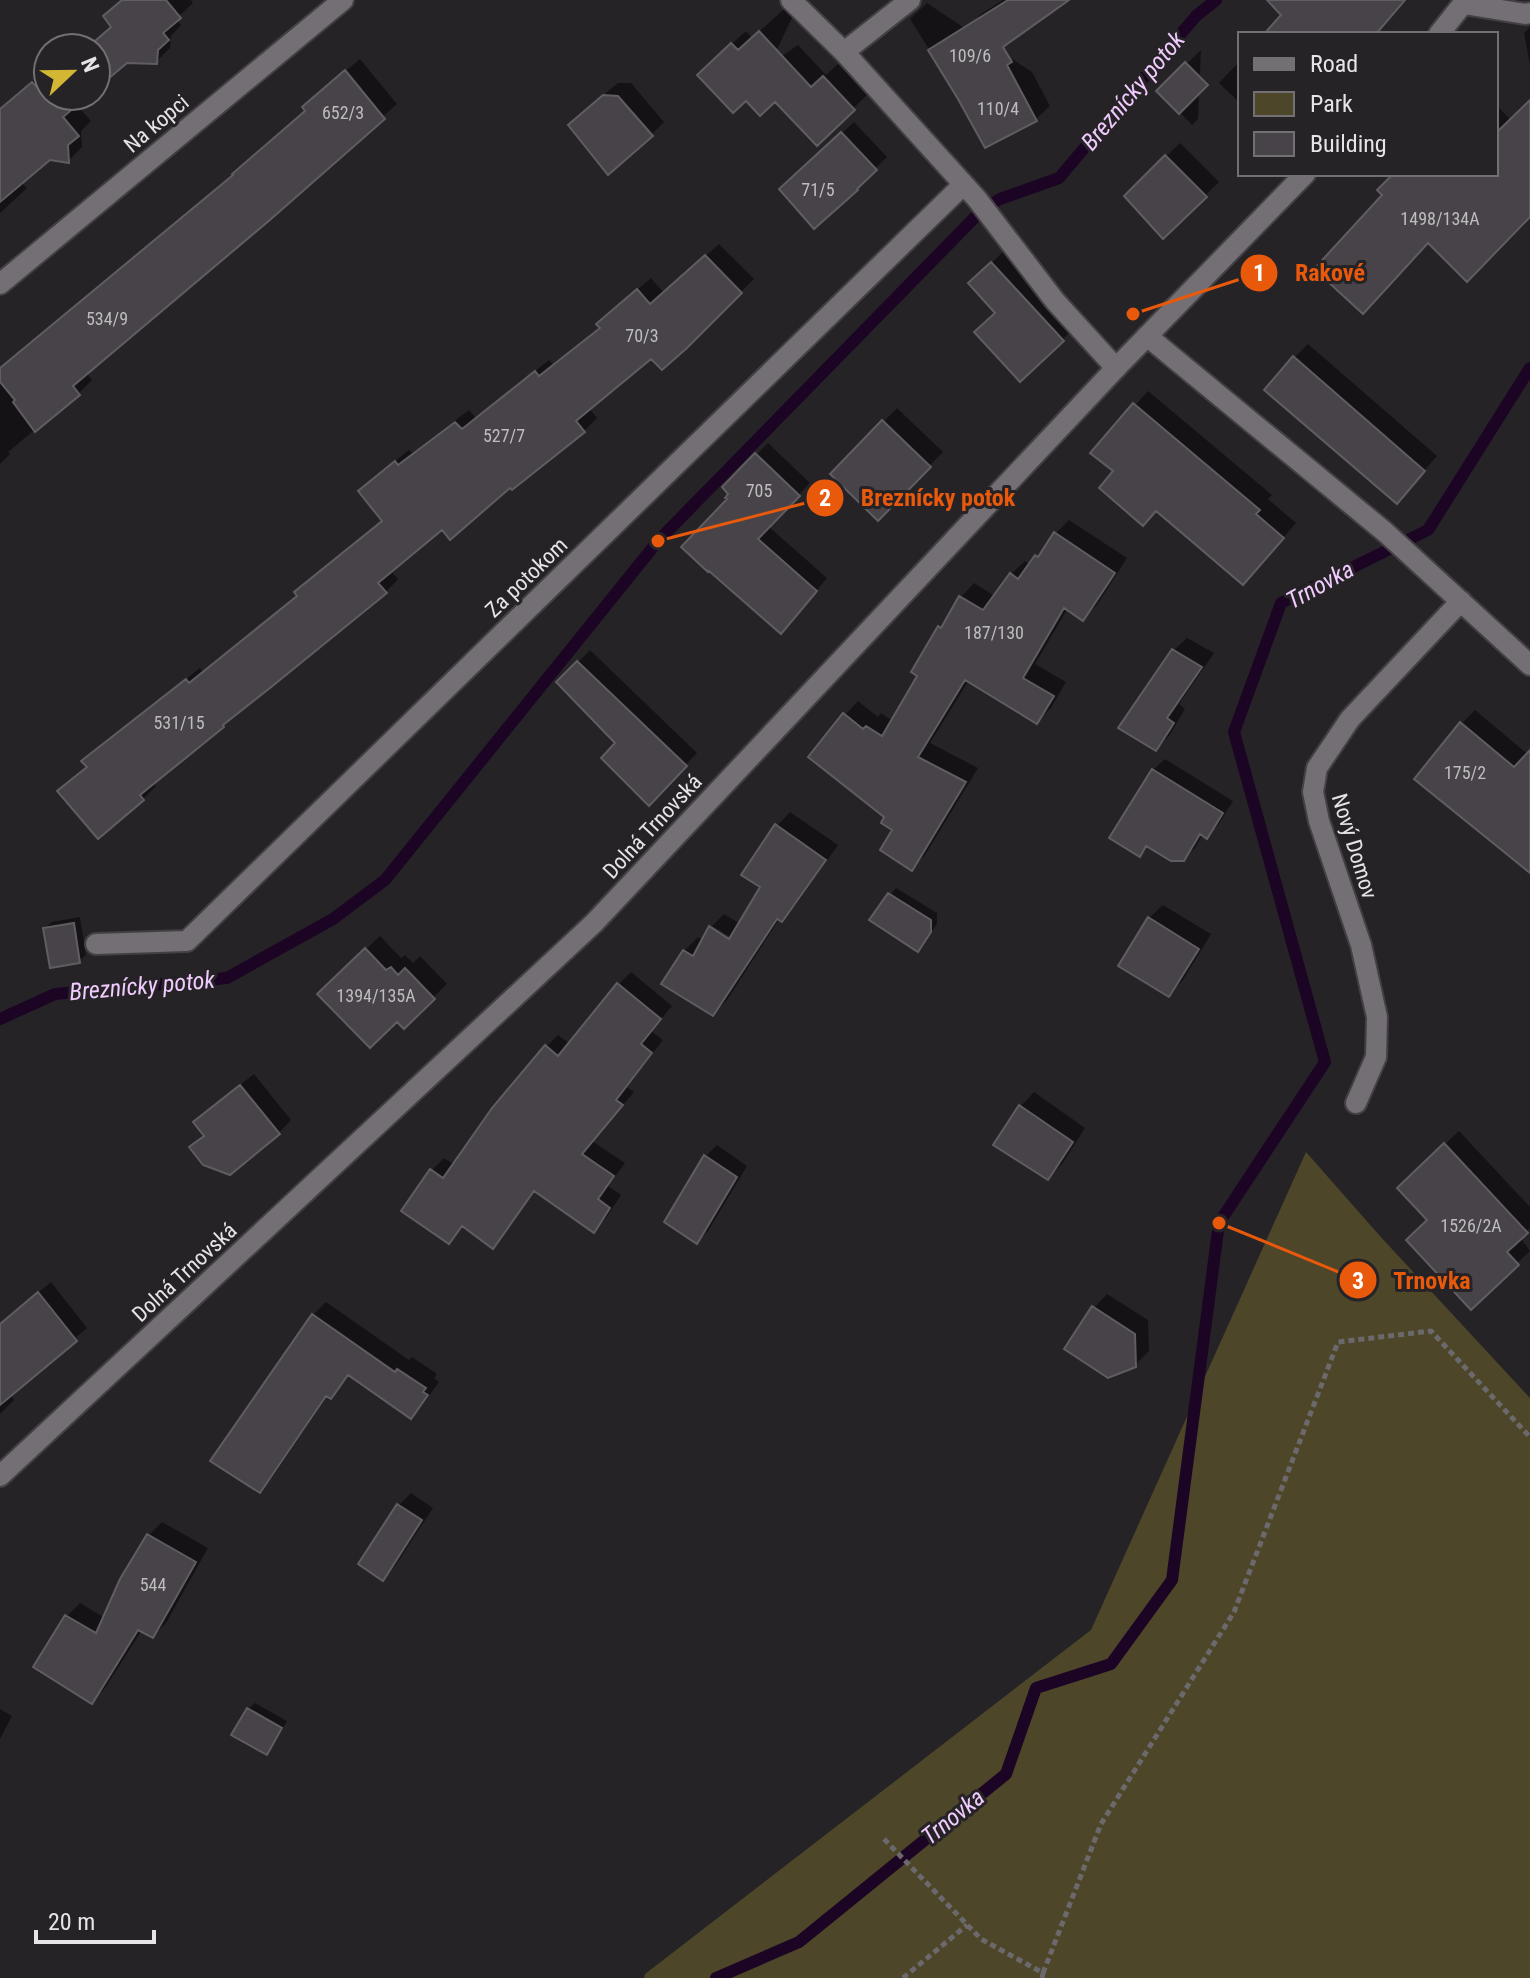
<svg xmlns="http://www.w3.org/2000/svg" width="1530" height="1978" font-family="'Roboto Condensed',sans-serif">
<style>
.green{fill:#4d4629}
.shadow{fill:#0007}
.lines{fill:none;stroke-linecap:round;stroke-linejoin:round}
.stream{stroke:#1c0424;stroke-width:12}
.building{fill:#474348;stroke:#605d62;stroke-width:2}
.street-casing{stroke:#434044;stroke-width:24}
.secondary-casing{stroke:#434044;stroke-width:24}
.path{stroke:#6c696d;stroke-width:5;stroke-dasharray:6 4;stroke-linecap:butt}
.street{stroke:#736f74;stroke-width:20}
.secondary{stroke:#736f74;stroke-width:20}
.labels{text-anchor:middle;stroke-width:6;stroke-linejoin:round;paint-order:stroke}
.number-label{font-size:18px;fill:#bebcbf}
.street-label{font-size:22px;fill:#e6e4e7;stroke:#262327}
.water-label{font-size:24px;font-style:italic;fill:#f1cbfe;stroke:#262327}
.leader{fill:none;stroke:#e8590c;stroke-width:3}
.callout-dot{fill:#e8590c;stroke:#262327;stroke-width:3}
.mark-label{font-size:24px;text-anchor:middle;font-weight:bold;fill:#fff}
.callout-label{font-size:24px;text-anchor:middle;font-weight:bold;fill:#e8590c;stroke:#262327;stroke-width:6;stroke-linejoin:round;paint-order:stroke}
</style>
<rect width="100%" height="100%" fill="#262327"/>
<path class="green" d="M1306,1152L1379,1235L1530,1398V1978H644L645,1974L1091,1630Z"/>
<path class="shadow" d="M130,0H191L193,3L176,19L181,25L171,36L170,48L156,62L127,61L96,87V48H87L113,26Z
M794,0L800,1L770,64L798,45L826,75L838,64L867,95L817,144L775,99L713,61L746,31L752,38Z
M1003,0H1065L997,49L1032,72L1050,106L1036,119L986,145L960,98L910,19L927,3L966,29L981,14Z
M1530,27V65L1524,33Z
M1201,50L1198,119L1192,125L1159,91Z
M360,59L397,104L86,373L92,380L79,393L8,452L10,454L0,464V370L314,106L318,94Z
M1240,61V103L1219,83Z
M47,70L48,96H85L76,104L91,121L81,131L82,147L68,161L50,158L21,182L27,188L0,213V111Z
M618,83H631L664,122L651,135L583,112Z
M1530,102V214L1384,195L1396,174H1496V105L1511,120Z
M854,122L887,157L867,176L793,178Z
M1180,143L1219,182L1163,237L1126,196Z
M719,244L754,279L686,346L652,356L589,408L597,418L584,431L510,485L442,527L390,570L398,579L386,592L237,711L223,725L153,782L156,786L143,799L98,836L60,791L88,766L84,761L97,748L200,668L203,672L299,595L296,592L309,579L383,520L360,491L373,478L409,450L412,453L469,410L476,418L549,360L553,365L601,326L612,311L651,278L664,293Z
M1005,250L1076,326L1062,340L997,312L971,283Z
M1308,344L1437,456L1410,487L1294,358Z
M1148,391L1272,495L1268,499L1296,523L1257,568L1115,470L1093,452Z
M897,408L943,452L878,518L833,474Z
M768,443L810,483L768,526L827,578L793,619L730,499L731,494L724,487Z
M1069,520L1127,558L1097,605L1083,618L1068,608L1035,664L1066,682L1051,708L1037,722L969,680L930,743L978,768L925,855L912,868L895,830L886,817L845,715L858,701L878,717L881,713L893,721L919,675L940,628L949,619L961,597L974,583L995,596L1011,574L1025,561L1030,565L1056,533Z
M1187,638L1214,653L1179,704L1185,709L1169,736L1156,749L1173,651Z
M590,650L697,753L649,803L617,743L559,682Z
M1475,710L1530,756V871L1417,779L1462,723Z
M1165,759L1233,801L1218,825L1206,836L1203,834L1195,848L1183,859L1148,845L1139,854L1153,770Z
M790,812L838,845L795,906L782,919L780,918L727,1000L713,1014L684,951L698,937L703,940L712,926V931L737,946L739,942L712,926L724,914L740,924L763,887L777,826Z
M896,888L937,913V924L918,950L872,920Z
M1163,905L1211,934L1183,980L1169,994L1149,918Z
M80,917L86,955L79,961L45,928L52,922Z
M380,936L401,958L405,955L413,963L420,956L447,984L404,1026L333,980Z
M631,972L672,1006L651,1031L663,1040L627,1087L634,1092L592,1141L625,1163L608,1186L621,1195L606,1218L593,1230L536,1190L504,1234L492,1246L464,1226L449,1242L404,1210L432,1170L444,1158L455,1165L546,1047L558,1035L570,1044L619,984Z
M254,1074L291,1120L279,1133L192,1148L205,1134L196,1122L208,1110Z
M1034,1092L1085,1128L1062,1164L1048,1178L996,1144L1021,1106Z
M1459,1131L1530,1207V1228L1520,1237L1530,1251L1471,1307L1429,1219L1413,1174Z
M717,1145L747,1166L708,1231L697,1241L667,1222L706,1156Z
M51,1282L87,1328L10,1394L14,1400L0,1414V1324Z
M1107,1294L1148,1320L1149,1351L1135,1365L1094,1308Z
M326,1302L409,1360L412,1357L437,1374L434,1378L439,1382L424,1403L411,1416L350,1375L331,1397L328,1395L272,1478L259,1490L313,1315Z
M411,1493L433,1508L395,1566L383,1578L399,1505Z
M162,1522L208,1548L166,1623L153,1636L142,1630L105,1688L92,1702L36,1667L67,1616L80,1603L105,1618L148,1536Z
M255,1703L287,1721L273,1746L267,1753L248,1709Z
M0,1709L12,1716L0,1739Z"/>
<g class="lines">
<path class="stream" d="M0,1019L55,994L227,978L333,919L385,880L658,541L982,210L1000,199L1059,178L1196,16L1216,0
M716,1978L799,1942L1006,1774L1036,1688L1111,1664L1172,1580L1219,1223L1325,1062L1234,732L1281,603L1428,530L1530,368"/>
</g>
<path class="building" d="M122,0H166L181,18L163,33L169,40L158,50L157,64L127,63L96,89V48H87L111,27L103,16Z
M1008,0H1069L1003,47L1012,62L1007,65L1037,121L985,148L958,99L928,50Z
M1267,0H1405L1376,34H1264L1281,15Z
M759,31L811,87L823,76L855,110L817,146L775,102L760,116L746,101L733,113L697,75L731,43L738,50Z
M1185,62L1208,85L1179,114L1156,91Z
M345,70L385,119L271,219L73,386L80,395L35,432L13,402L15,400L0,382V368L233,175L232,174L305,111L302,107Z
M48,81V96H88L63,117L79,136L68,145L69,163L50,160L0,202V109L32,82L39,89Z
M603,95L618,96L653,136L608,175L568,125Z
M1530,100V217L1467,282L1428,243L1363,314L1314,269L1382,195L1377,190L1393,174H1496V133Z
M841,132L877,170L857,189L858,190L814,229L779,189Z
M1165,155L1207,197L1163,239L1124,196Z
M705,255L742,293L687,348L662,370L651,359L576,421L585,432L512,490L510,488L450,540L442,530L378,583L387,593L270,688L223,725L224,727L140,795L144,800L98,839L57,791L87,767L81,761L186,679L189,683L297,596L294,592L382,521L358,491L395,461L398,465L455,422L462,429L535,371L539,376L600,328L596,324L637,289L650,304Z
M991,262L1064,341L1020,382L974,332L995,313L968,283Z
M1293,356L1425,471L1397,504L1264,390Z
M1133,403L1260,510L1256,514L1284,538L1243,585L1156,511L1143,526L1099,488L1113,471L1090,453Z
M882,420L931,467L878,521L830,474Z
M755,453L800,496L758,539L817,591L781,634L709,571L708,572L681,547L727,499L725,498L728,494L722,487Z
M1054,532L1115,573L1083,621L1064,608L1023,678L1054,696L1037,724L965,680L918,757L966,782L912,871L880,850L892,830L881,823L884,817L808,757L843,713L863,729L866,726L882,736L917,676L911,672L938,626L941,628L959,596L983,610L1010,573L1018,579L1035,555L1038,557Z
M1172,649L1202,667L1167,718L1174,723L1156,751L1118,728Z
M577,661L687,766L649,806L601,758L615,743L556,682Z
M1460,722L1514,767L1530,750V873L1414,779Z
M1152,769L1223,813L1207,839L1200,834L1184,861H1171L1146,846L1140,857L1109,838Z
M775,824L826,860L782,922L777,919L713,1016L661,984L683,950L693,956L709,926L729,939L760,887L741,875Z
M888,893L931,920V932L918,952L869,920Z
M1148,917L1199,949L1169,997L1118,966Z
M74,923L80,963L50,968L43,928Z
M365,948L386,970L391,967L398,975L405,968L435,999L404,1029L397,1022L370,1048L317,994Z
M617,983L661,1019L641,1044L652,1053L616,1100L623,1105L582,1154L614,1176L598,1199L610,1208L594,1233L534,1191L493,1249L462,1226L449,1244L401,1211L430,1169L443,1178L492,1108L545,1045L558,1056Z
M240,1085L280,1134L230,1175L203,1165L189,1147L204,1136L193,1122Z
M1019,1105L1073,1142L1048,1180L993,1145Z
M1444,1143L1528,1233L1507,1252L1519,1265L1471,1310L1406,1240L1427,1220L1397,1188Z
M704,1155L737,1177L697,1244L664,1222Z
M38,1292L77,1341L0,1405V1324Z
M1092,1306L1135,1334L1136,1367L1108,1378L1064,1349Z
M312,1314L395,1372L397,1369L426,1388L423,1392L428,1395L411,1419L348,1375L331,1399L326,1396L260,1493L210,1461Z
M397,1504L422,1520L383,1581L358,1564Z
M147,1534L196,1562L153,1638L138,1630L92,1704L33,1667L65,1615L96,1633L120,1579Z
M247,1708L282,1728L267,1755L231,1735Z"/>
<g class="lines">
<g class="street-casing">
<path id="street" d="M791,0L844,52L977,199L1055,301L1116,368
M1464,4L1525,14L1530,13
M844,52L910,0
M0,284L343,0
M1147,336L1385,532L1530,665
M96,944L187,941L963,185
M1356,1103L1376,1057L1377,1017L1361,945L1319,821L1313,792L1317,768L1350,719L1461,601"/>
</g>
<g class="secondary-casing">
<path id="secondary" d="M1439,34L1466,0
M0,1476L594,923L1116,368L1305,174"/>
</g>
<path class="path" d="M884,1839L981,1939L1043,1973L1042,1978
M1043,1973L1101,1824L1234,1612L1338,1342L1431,1331L1530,1437
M903,1978L967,1925"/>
<use href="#street" class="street"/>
<use href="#secondary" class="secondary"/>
</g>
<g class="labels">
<g class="number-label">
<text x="970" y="62">109/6</text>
<text x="998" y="115">110/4</text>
<text x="343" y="119">652/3</text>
<text x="818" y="196">71/5</text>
<text x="1440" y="225">1498/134A</text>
<text x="107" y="325">534/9</text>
<text x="642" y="342">70/3</text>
<text x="504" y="442">527/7</text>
<text x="759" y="497">705</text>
<text x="994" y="639">187/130</text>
<text x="179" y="729">531/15</text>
<text x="1465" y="779">175/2</text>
<text x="376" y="1002">1394/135A</text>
<text x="1471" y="1232">1526/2A</text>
<text x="153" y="1591">544</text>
</g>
<g class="street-label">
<text transform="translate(156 123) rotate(-40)" y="8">Na kopci</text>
<text transform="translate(526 577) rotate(-44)" y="8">Za potokom</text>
<text transform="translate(652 826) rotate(-47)" y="8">Dolná Trnovská</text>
<text transform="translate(1355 846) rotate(73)" y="8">Nový Domov</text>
<text transform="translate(184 1272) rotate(-43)" y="8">Dolná Trnovská</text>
</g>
<g class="water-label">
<text transform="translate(1133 91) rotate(-50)" y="8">Breznícky potok</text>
<text transform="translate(1320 585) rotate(-29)" y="8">Trnovka</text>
<text transform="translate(142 986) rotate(-5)" y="8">Breznícky potok</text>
<text transform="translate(953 1817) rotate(-39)" y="8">Trnovka</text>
</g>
</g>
<path class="leader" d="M1133 314L1259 273M658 541L825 498M1219 1223L1358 1280"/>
<g class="callout-dot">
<circle cx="1133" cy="314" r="8"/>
<circle cx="658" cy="541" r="8"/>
<circle cx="1219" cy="1223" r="8"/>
<circle cx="1259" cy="273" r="20"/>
<circle cx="825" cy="498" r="20"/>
<circle cx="1358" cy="1280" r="20"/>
</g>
<g class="mark-label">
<text x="1259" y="281">1</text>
<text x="825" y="506">2</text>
<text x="1358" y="1289">3</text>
</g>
<g class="callout-label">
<text x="1330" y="281">Rakové</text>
<text x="938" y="506">Breznícky potok</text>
<text x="1432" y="1289">Trnovka</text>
</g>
<rect x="1238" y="32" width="260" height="144" fill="#262327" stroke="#737074" stroke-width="2"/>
<rect x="1254" y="58" width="40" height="12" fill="#736f74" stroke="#737074" stroke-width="2"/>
<text x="1310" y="72" font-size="24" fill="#e6e4e7">Road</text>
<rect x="1254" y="92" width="40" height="24" fill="#4d4629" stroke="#737074" stroke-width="2"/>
<text x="1310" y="112" font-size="24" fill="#e6e4e7">Park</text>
<rect x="1254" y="132" width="40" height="24" fill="#474348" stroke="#737074" stroke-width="2"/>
<text x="1310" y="152" font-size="24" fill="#e6e4e7">Building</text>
<g transform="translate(72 72) rotate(68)"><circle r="38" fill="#262327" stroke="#737074" stroke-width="2"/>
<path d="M0-6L14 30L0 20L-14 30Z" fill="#d4b635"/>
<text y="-12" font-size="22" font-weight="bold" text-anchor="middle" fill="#e6e4e7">N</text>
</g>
<path d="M36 1930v12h118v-12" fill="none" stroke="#e6e4e7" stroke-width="4"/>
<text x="48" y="1930" font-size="24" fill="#e6e4e7" stroke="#262327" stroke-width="6" paint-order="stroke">20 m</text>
</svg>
